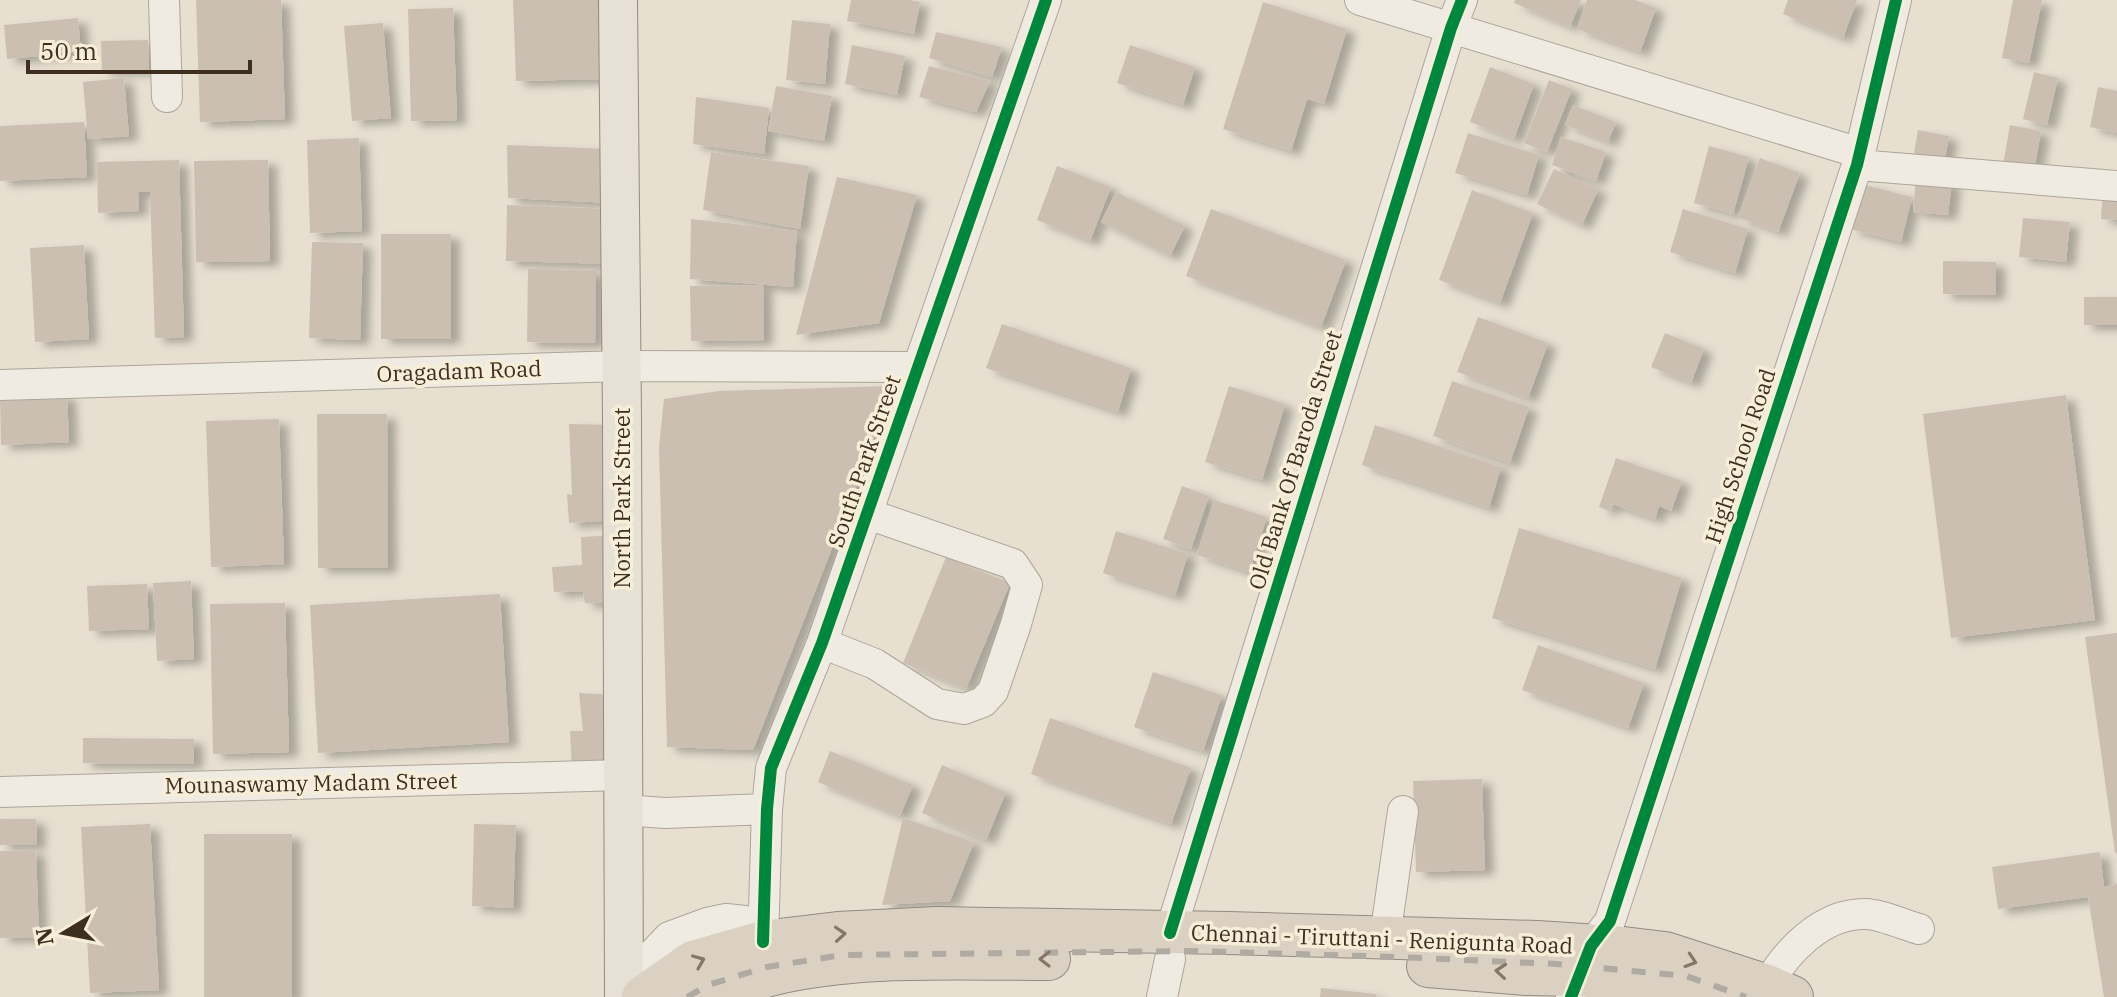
<svg xmlns="http://www.w3.org/2000/svg" width="2117" height="997" font-family="'IBM Plex Serif',serif">
<style>
.building{fill:#cbbfb2;filter:url(#shadow)}
.lines{fill:none;stroke-linecap:round;stroke-linejoin:round}
.minor-casing{stroke:#ada599;stroke-width:32}
.major-casing{stroke:#928b80;stroke-width:40}
.highway-casing{stroke:#928b80;stroke-width:44}
.minor{stroke:#efebe3;stroke-width:30}
.major{stroke:#e6e1d4;stroke-width:38}
.highway{stroke:#dad1c2;stroke-width:42}
.rail{stroke:#afaaa2;stroke-width:6;stroke-dasharray:14 14;stroke-linecap:butt}
.cycleway-casing{stroke:#f7eed8;stroke-width:17}
.cycleway{stroke:#00873e;stroke-width:12}
.oneway{stroke:#847769}
.labels{text-anchor:middle;stroke-width:7;stroke-linejoin:round;paint-order:stroke}
.street-label{font-size:22px;fill:#3d2e20;stroke:#f7eed8}
</style>
<defs>
<filter id="shadow"><feDropShadow dx="9" dy="5" stdDeviation="4" flood-color="#0004"/></filter>
</defs>
<rect width="100%" height="100%" fill="#e7e0d1"/>
<path class="building" d="M196,0H281L285,119L200,122Z
M513,0H600L602,79L516,81Z
M851,0H910L920,2L914,34L847,21Z
M1515,0H1581L1570,27L1514,3Z
M1587,0H1635L1656,8L1640,52L1577,29Z
M1788,0H1857L1843,38L1783,14Z
M2013,0H2042L2029,63L2002,58Z
M1263,2L1347,29L1324,104L1307,99L1291,151L1223,129Z
M453,8L457,120L411,121L408,9Z
M78,18L81,52L7,59L4,25Z
M792,20L830,24L825,84L786,80Z
M383,23L391,118L352,121L344,26Z
M936,32L1002,47L992,77L929,58Z
M148,40L149,70L102,71L101,41Z
M852,45L905,56L897,95L845,84Z
M1130,45L1195,67L1183,105L1117,83Z
M929,66L990,81L976,112L919,97Z
M1490,67L1534,84L1514,139L1470,122Z
M2034,72L2058,78L2047,125L2023,119Z
M124,78L129,136L88,139L83,82Z
M1549,80L1572,89L1547,152L1524,143Z
M776,86L832,96L824,141L768,131Z
M2098,87L2117,91V133L2090,127Z
M696,97L769,108L764,154L693,144Z
M1573,105L1616,122L1608,142L1565,125Z
M84,122L87,177L0,181V126Z
M2010,125L2041,131L2034,171L2003,165Z
M1918,130L1949,136L1944,165L1913,159Z
M1468,133L1539,155L1527,195L1455,173Z
M1561,137L1606,152L1596,181L1552,165Z
M359,138L362,231L310,233L307,140Z
M507,145L612,149L613,203L508,198Z
M1709,146L1749,157L1733,214L1694,203Z
M711,152L809,166L800,229L703,210Z
M1760,158L1800,173L1778,232L1738,217Z
M179,160L184,337L155,338L150,192H138L139,211L98,213L97,162Z
M268,160L270,261L196,262L194,161Z
M1057,166L1111,187L1090,241L1037,220Z
M1554,169L1598,190L1582,225L1537,204Z
M837,177L917,195L879,323L796,335Z
M1916,177L1952,181L1948,215L1913,212Z
M1861,184L1912,197L1901,242L1850,229Z
M1472,190L1533,213L1500,303L1439,280Z
M2103,190L2117,191V220L2101,219Z
M1116,192L1185,226L1170,256L1101,222Z
M507,205L611,209L612,264L506,261Z
M1211,209L1346,260L1321,327L1186,276Z
M1683,209L1748,229L1735,273L1670,252Z
M2023,218L2070,222L2066,262L2019,257Z
M691,219L797,231L793,287L690,279Z
M381,234H451V339H381Z
M312,242L363,243L360,340L309,338Z
M84,245L89,339L35,342L30,248Z
M1943,261L1996,262V295L1943,294Z
M528,269L596,270L595,343L527,342Z
M763,285L764,340L691,341L690,286Z
M2084,297H2117V325H2084Z
M1478,317L1548,343L1528,398L1457,372Z
M1002,324L1131,368L1118,412L986,368Z
M1665,333L1704,349L1691,383L1651,367Z
M1452,381L1529,407L1510,463L1433,436Z
M893,386L854,492L753,750L667,747L659,447L664,399L719,391Z
M1229,386L1285,404L1262,480L1205,462Z
M67,394L69,442L1,445L0,397Z
M2066,395L2095,620L1951,638L1923,414Z
M317,414H387L388,568H318Z
M279,419L284,564L211,567L206,421Z
M569,424L615,425L617,520L569,523L567,494L572,495Z
M1375,425L1501,467L1489,508L1362,465Z
M1616,458L1682,481L1671,511L1659,506L1655,519L1612,504L1609,511L1599,507Z
M1182,486L1209,496L1191,549L1163,539Z
M1214,500L1267,517L1249,572L1197,555Z
M1519,528L1682,578L1655,669L1492,618Z
M1116,531L1188,554L1175,596L1103,573Z
M616,535L618,602L585,603L583,591L554,592L552,567L582,565L581,537Z
M946,557L1010,583L966,689L903,663Z
M191,581L194,659L157,661L153,583Z
M147,584L149,629L89,631L87,586Z
M500,594L509,742L318,753L310,605Z
M285,603L289,752L213,754L210,604Z
M2117,633V853H2115L2085,637Z
M1538,645L1644,683L1628,728L1522,690Z
M1153,672L1222,695L1203,751L1134,727Z
M579,693L612,695L613,772L572,773L570,731H583Z
M1050,718L1191,768L1171,824L1031,774Z
M83,738L194,739V764L83,763Z
M830,751L913,785L900,816L818,782Z
M942,765L1006,792L986,840L922,813Z
M1482,779L1485,870L1416,872L1413,781Z
M903,818L974,842L950,901L882,905Z
M0,819H36L37,844L0,845Z
M150,824L159,990L90,993L81,827Z
M474,824L516,825L513,908L472,906Z
M204,834H292V997H204Z
M36,850L39,937L0,938V851Z
M2100,852L2104,887L2117,884V997H2104L2088,897L1998,909L1992,867Z
M1321,988L1376,994V997H1320Z"/>
<g class="lines">
<g class="minor-casing">
<path id="minor" d="M164,0L167,97
M1360,0L1860,153
M1857,165L2117,186
M0,385L622,366L918,367
M822,643L875,664L937,704L964,709L983,702L993,691L1016,624L1027,585L1013,564L868,514
M0,792L623,775
M623,810L665,813L767,809
M1170,933L1451,28L1462,0
M1385,937L1403,811
M763,942L767,809L771,768L822,643L1046,0
M1767,986C1786,951 1822,914 1864,914C1877,913 1905,925 1919,929
M630,997L648,959L669,937L707,923L726,919L745,921L763,942
M1162,997L1170,959
M1571,997L1591,946L1610,921L1857,165L1896,0"/>
</g>
<g class="major-casing">
<path id="major" d="M618,0L622,418L624,997"/>
</g>
<g class="highway-casing">
<path id="highway" d="M1428,966L1527,974L1579,975L1667,984L1712,997
M643,997L693,962L763,942L838,933L937,928L1228,933L1537,942L1615,947L1665,953L1767,986L1792,997
M699,997C727,987 758,977 787,971C873,954 962,959 1049,959"/>
</g>
<use href="#minor" class="minor"/>
<use href="#major" class="major"/>
<use href="#highway" class="highway"/>
<path class="rail" d="M687,997L708,985L767,967L842,955L1191,951L1397,957L1557,964L1686,976L1746,997"/>
<g class="cycleway-casing">
<path id="cycleway" d="M1170,933L1451,28L1462,0
M763,942L767,809L771,768L822,643L1046,0
M1571,997L1591,946L1610,921L1857,165L1896,0"/>
</g>
<use href="#cycleway" class="cycleway"/>
</g>
<defs><path id="oneway-chevron" d="M-2-3.5L2.5 0L-2 3.5" fill="none" stroke-width="1.6" stroke-linecap="round" stroke-linejoin="round" transform="scale(2)"/></defs>
<g class="oneway">
<use href="#oneway-chevron" transform="translate(840 934) rotate(-4)"/>
<use href="#oneway-chevron" transform="translate(1045 959) rotate(180)"/>
<use href="#oneway-chevron" transform="translate(699 961) rotate(-22)"/>
<use href="#oneway-chevron" transform="translate(1691 961) rotate(18)"/>
<use href="#oneway-chevron" transform="translate(1501 971) rotate(-175)"/>
</g>
<g class="labels">
<g class="street-label">
<text transform="translate(459 371) rotate(-2)" y="8">Oragadam Road</text>
<text transform="translate(1740 456) rotate(-72)" y="8">High School Road</text>
<text transform="translate(1295 460) rotate(-73)" y="8">Old Bank Of Baroda Street</text>
<text transform="translate(864 461) rotate(-71)" y="8">South Park Street</text>
<text transform="translate(622 498) rotate(-90)" y="8">North Park Street</text>
<text transform="translate(311 783) rotate(-1)" y="8">Mounaswamy Madam Street</text>
<text transform="translate(1382 939) rotate(2)" y="8">Chennai - Tiruttani - Renigunta Road</text>
</g>
</g>
<g transform="translate(64 933) rotate(260)" stroke="#f7eed8" stroke-width="6" paint-order="stroke">
<path d="M0-6L14 30L0 20L-14 30Z" fill="#3d2e20"/>
<text y="-12" font-size="22" font-weight="bold" text-anchor="middle" fill="#3d2e20">N</text>
</g>
<path d="M28 60v12h222v-12" fill="none" stroke="#3d2e20" stroke-width="4"/>
<text x="40" y="60" font-size="24" fill="#3d2e20" stroke="#f7eed8" stroke-width="6" paint-order="stroke">50 m</text>
</svg>
